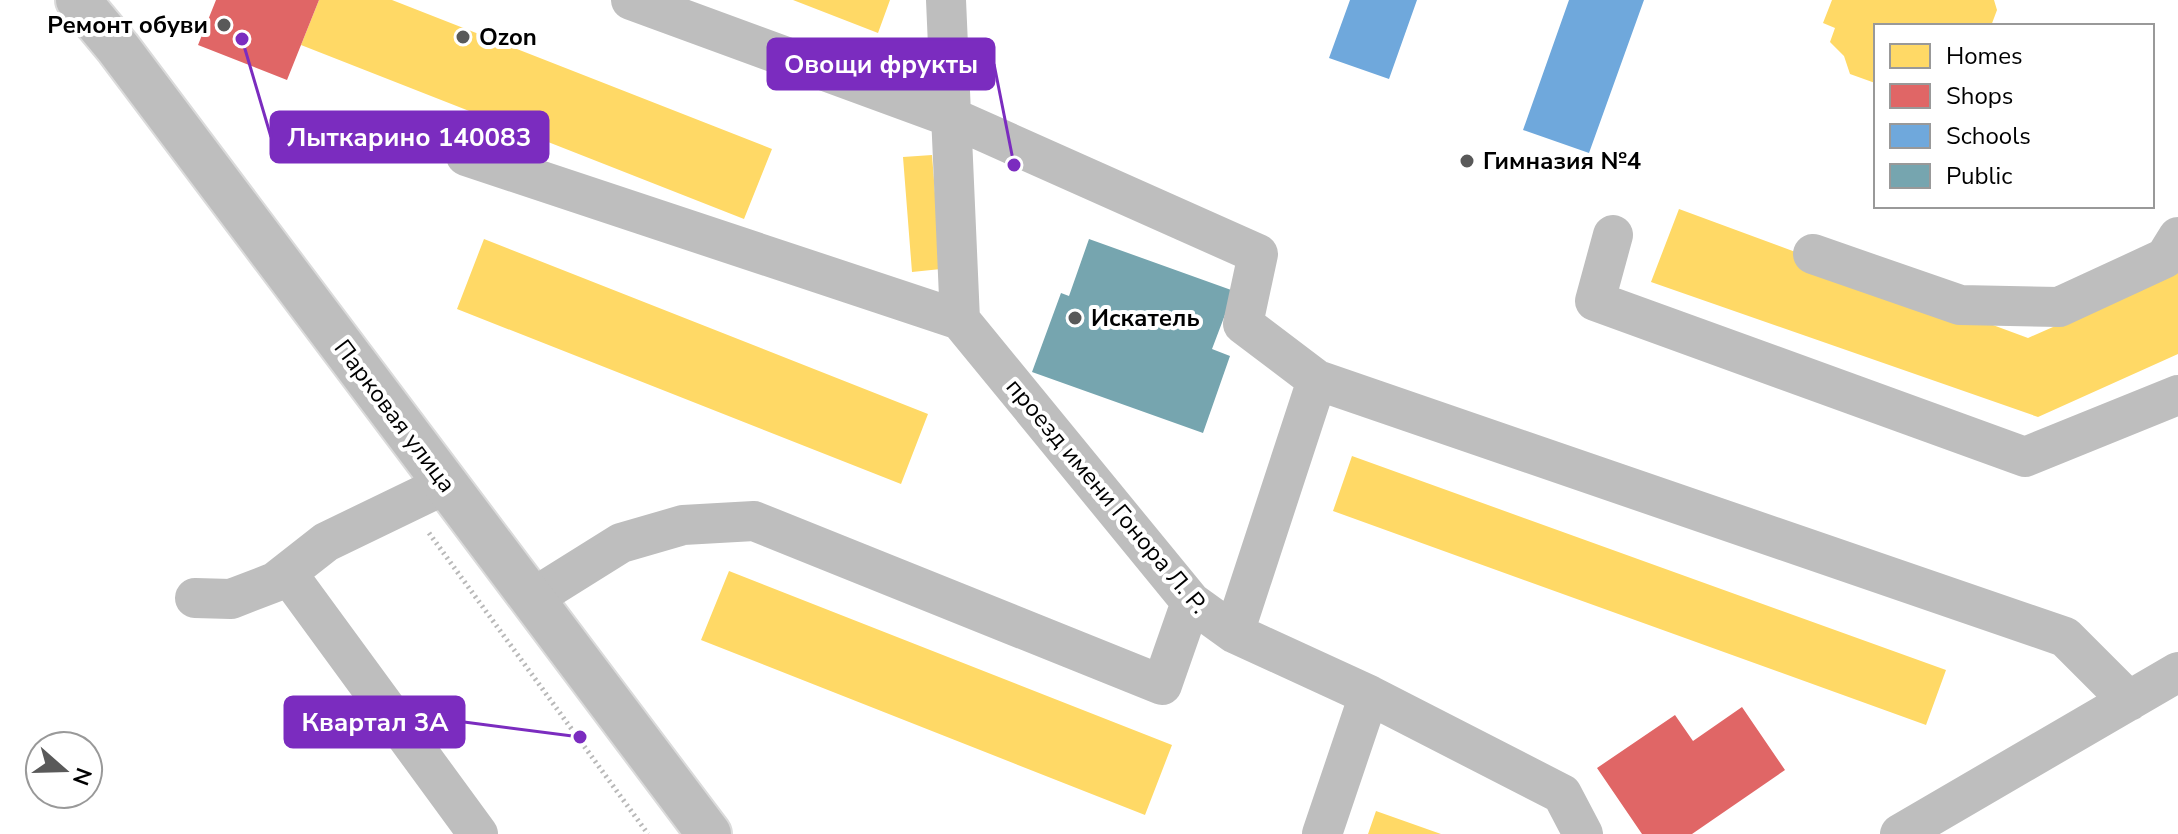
<svg xmlns="http://www.w3.org/2000/svg" width="2178" height="834" font-family="'Nunito Sans',sans-serif">
<style>
.homes{fill:#ffd966}
.shops{fill:#e06666}
.schools{fill:#6fa8dc}
.public{fill:#76a5af}
.lines{fill:none;stroke-linecap:round;stroke-linejoin:round}
.major-casing{stroke:#dbdbdb;stroke-width:48}
.path{stroke:#b9b9b9;stroke-width:5;stroke-dasharray:2 4;stroke-linecap:butt}
.minor{stroke:#bebebe;stroke-width:40}
.major{stroke:#bebebe;stroke-width:44}
.poi-dot{fill:#595959;stroke:#fff;stroke-width:3}
.labels{text-anchor:middle;stroke-width:8;stroke-linejoin:round;paint-order:stroke}
.poi-label{font-size:24px;font-weight:bold;fill:#000;stroke:#fff;text-anchor:start}
.street-label{font-size:24px;fill:#000;stroke:#fff}
.leader{fill:none;stroke:#7b2cbf;stroke-width:3}
.callout-dot{fill:#7b2cbf;stroke:#fff;stroke-width:3}
.callout{fill:#7b2cbf;stroke:#7b2cbf;stroke-width:3}
.callout-label{font-size:26px;text-anchor:middle;font-weight:bold;fill:#fff}
</style>
<rect width="100%" height="100%" fill="#fff"/>
<path class="homes" d="M319,0H392L772,149L744,219L301,45Z
M793,0H890L878,33Z
M1832,0H1994L1997,10L1991,26H1876L1875,83L1850,74L1844,56L1830,42L1835,28L1823,23Z
M932,155L941,269L912,272L903,157Z
M1679,209L2028,338L2178,272V354L2038,417L1651,282Z
M484,239L928,414L901,484L457,309Z
M1352,456L1946,670L1926,725L1333,511Z
M729,571L1172,745L1145,815L701,640Z
M1376,811L1441,834H1368Z"/>
<path class="shops" d="M216,0H319L287,80L198,45Z
M1742,707L1785,770L1692,834H1642L1597,768L1675,715L1693,741Z"/>
<path class="schools" d="M1350,0H1417L1389,79L1329,58Z
M1569,0H1644L1589,153L1523,130Z"/>
<path class="public" d="M1089,239L1234,291L1212,349L1230,356L1203,433L1032,372L1061,293L1069,296Z"/>
<g class="lines">
<g class="major-casing">
<path id="major" d="M78,0L118,48L709,834"/>
</g>
<path class="path" d="M429,533L648,834"/>
<path class="minor" d="M631,0L953,118L1258,254L1243,324L1317,380L1234,633
M946,0L960,320L1191,602L1234,633L1369,695L1562,794L1583,834
M466,156L960,320
M1613,235L1595,301L2025,457L2178,395
M1813,254L1960,305L2059,307L2165,258L2178,237
M1317,380L2065,637L2129,701
M287,573L478,834
M195,598L231,599L275,582L326,542L446,484
M533,598L621,543L683,525L754,521L1162,685L1191,602
M1322,834L1369,695
M1900,834L2178,672"/>
<use href="#major" class="major"/>
</g>
<g class="poi-dot">
<circle cx="224" cy="25" r="8"/>
<circle cx="463" cy="37" r="8"/>
<circle cx="1467" cy="161" r="8"/>
<circle cx="1075" cy="318" r="8"/>
</g>
<g class="labels">
<g class="poi-label">
<text x="208" y="33" text-anchor="end">Ремонт обуви</text>
<text x="479" y="45">Ozon</text>
<text x="1483" y="169">Гимназия №4</text>
<text x="1091" y="326">Искатель</text>
</g>
<g class="street-label">
<text transform="translate(395 416) rotate(53)" y="8">Парковая улица</text>
<text transform="translate(1107 496) rotate(50)" y="8">проезд имени Гонора Л. Р.</text>
</g>
</g>
<path class="leader" d="M1014 165L994 64M242 39L271 137M580 737L464 722"/>
<g class="callout-dot">
<circle cx="1014" cy="165" r="8"/>
<circle cx="242" cy="39" r="8"/>
<circle cx="580" cy="737" r="8"/>
</g>
<g class="callout">
<rect x="768" y="39" width="226" height="50" rx="8"/>
<rect x="271" y="112" width="277" height="50" rx="8"/>
<rect x="285" y="697" width="179" height="50" rx="8"/>
</g>
<g class="callout-label">
<text x="881" y="73">Овощи фрукты</text>
<text x="409" y="146">Лыткарино 140083</text>
<text x="375" y="731">Квартал 3А</text>
</g>
<rect x="1874" y="24" width="280" height="184" fill="#ffffff" stroke="#999999" stroke-width="2"/>
<rect x="1890" y="44" width="40" height="24" fill="#ffd966" stroke="#999999" stroke-width="2"/>
<text x="1946" y="64" font-size="24" fill="#000000">Homes</text>
<rect x="1890" y="84" width="40" height="24" fill="#e06666" stroke="#999999" stroke-width="2"/>
<text x="1946" y="104" font-size="24" fill="#000000">Shops</text>
<rect x="1890" y="124" width="40" height="24" fill="#6fa8dc" stroke="#999999" stroke-width="2"/>
<text x="1946" y="144" font-size="24" fill="#000000">Schools</text>
<rect x="1890" y="164" width="40" height="24" fill="#76a5af" stroke="#999999" stroke-width="2"/>
<text x="1946" y="184" font-size="24" fill="#000000">Public</text>
<g transform="translate(64 770) rotate(110)"><circle r="38" fill="#ffffff" stroke="#999999" stroke-width="2"/>
<path d="M0-6L14 30L0 20L-14 30Z" fill="#595959"/>
<text y="-12" font-size="22" font-weight="bold" text-anchor="middle" fill="#000000">N</text>
</g>
</svg>
